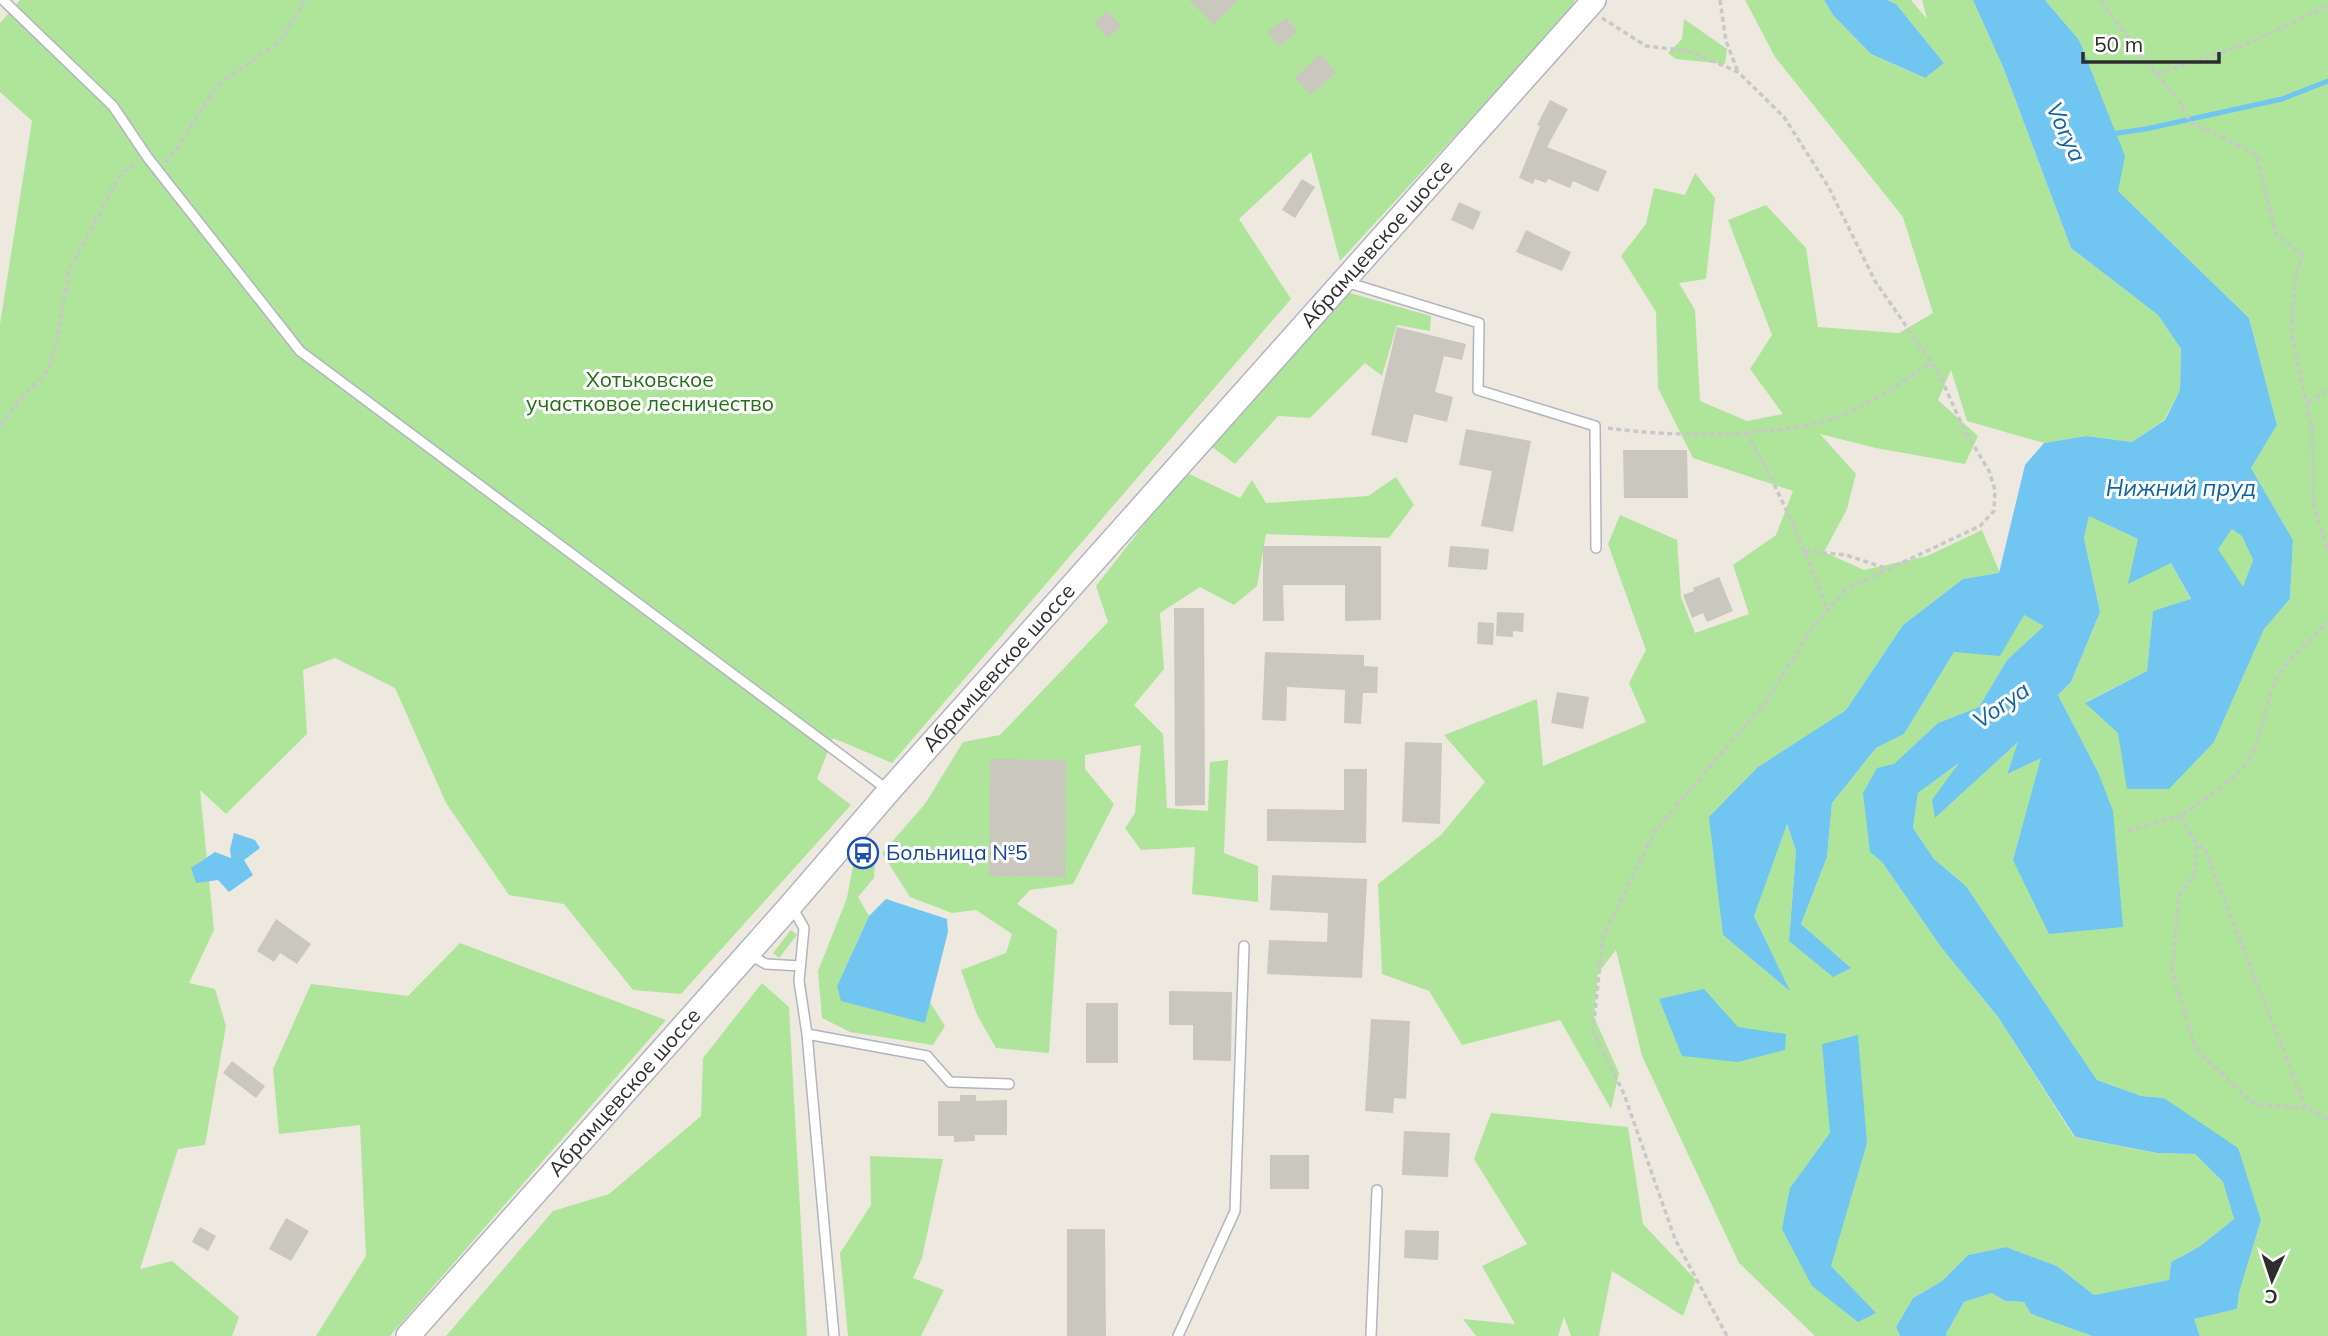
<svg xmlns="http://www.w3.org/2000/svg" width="2328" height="1336" font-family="Mulish,sans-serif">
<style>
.green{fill:#afe59b}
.water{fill:#71c5f1;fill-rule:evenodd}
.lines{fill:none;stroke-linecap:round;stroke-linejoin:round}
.stream{stroke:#71c5f1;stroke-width:5}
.building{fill:#cac7be}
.service-casing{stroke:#b3b4c0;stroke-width:12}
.tertiary-casing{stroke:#b3b4c0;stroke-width:26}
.path{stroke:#c8c8c8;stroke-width:3.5;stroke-dasharray:5 3.5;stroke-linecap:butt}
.service{stroke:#fff;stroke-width:9}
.tertiary{stroke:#fff;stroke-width:23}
.labels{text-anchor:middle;stroke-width:6;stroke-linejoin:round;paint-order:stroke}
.street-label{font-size:21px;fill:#2d2d2d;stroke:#fff}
.park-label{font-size:21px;fill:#246d19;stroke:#fff}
.transit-label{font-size:21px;fill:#164399;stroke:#fff;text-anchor:start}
.water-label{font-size:23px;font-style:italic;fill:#0b63a3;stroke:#fff}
</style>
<rect width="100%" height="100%" fill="#eee9df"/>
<path class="green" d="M20,0H1575L1570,11L1340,261L1311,152L1239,219L1291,299L892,763L833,738L817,779L851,805L681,994L633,990L564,904L509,895L446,803L395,688L335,658L303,670L307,734L226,814L200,790L214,930L189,983L215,989L226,1026L205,1145L178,1149L140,1269L172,1261L239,1317L232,1336H0V324L32,121L0,92V23Z
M1745,0H1824L1833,15L1871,54L1924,78L1944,63L1896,4L1887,0H1911L1927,19L1922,0H1973L2003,67L2071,248L2158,315L2181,349L2180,390L2164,420L2132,442L2086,436L2044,443L1967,421L1951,370L1938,400L1978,436L1965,464L1876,448L1820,434L1856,474L1847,509L1824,552L1864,570L1927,556L1982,530L2000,573L1963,579L1903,625L1846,710L1758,767L1723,935L1789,990L1754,916L1786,822L1796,851L1789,941L1850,967L1801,924L1827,857L1832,803L1876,748L1904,734L1954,652L2024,615L2045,626L2007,660L1979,707L1938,723L1894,765L1870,852L1882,862L1941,947L1998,1017L2074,1137L2156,1153L2195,1154L2223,1182L2234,1219L2199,1247L2171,1262L2169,1280L2094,1295L2057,1266L2006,1247L1968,1255L1942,1281L1913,1298L1896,1327L1900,1336H1815L1739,1263L1642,1056L1616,950L1598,973L1594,1017L1619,1073L1611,1109L1560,1020L1462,1045L1429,991L1382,974L1378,884L1441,835L1485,782L1444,735L1537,699L1543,766L1646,722L1629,683L1646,650L1608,544L1620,515L1677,540L1681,597L1695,633L1749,614L1733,565L1776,535L1793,491L1693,458L1658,388L1656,312L1621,256L1646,224L1654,188L1685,195L1695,173L1715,198L1706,279L1679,283L1695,310L1700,401L1747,421L1783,414L1750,369L1772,335L1728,220L1766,205L1806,248L1818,327L1899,333L1933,313L1903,217L1775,57Z
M2045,0H2328V1336H2200L2194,1319L2237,1309L2239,1293L2261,1220L2164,1098L2141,1096L2097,1080L1966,886L1934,859L1913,828L1918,793L1962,761L1936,817L2019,741L2007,773L2042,757L2013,860L2098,772L2058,695L2071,682L2100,612L2084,538L2089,515L2138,539L2171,563L2191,600L2153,612L2147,671L2086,702L2214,742L2264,628L2290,599L2293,540L2251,468L2277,425L2249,318L2118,191L2079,40Z
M1684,19L1727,49L1725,64L1676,59L1668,53L1682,39Z
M1343,291L1431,316L1430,331L1397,325L1382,376L1365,363L1310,418L1278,416L1235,464L1212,447Z
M1185,472L1240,498L1252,480L1266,503L1368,496L1396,477L1414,505L1389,538L1266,534L1257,586L1234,605L1200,587L1160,613L1164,669L1134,705L1163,734L1167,808L1208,811L1210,762L1228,760L1224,853L1258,866V902L1192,894L1195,847L1141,850L1125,828L1135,813L1141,745L1085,755V769L1114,804L1073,884L1030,890L1017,904L1057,930L1049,1053L996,1048L977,1015L961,970L1006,953L1012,934L976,910L952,913L910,897L882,853L925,804L963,742L1000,735L1108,622L1096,586Z
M2232,529L2242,535L2253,560L2243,588L2217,549Z
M875,859L874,878L858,897L869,916L837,986L925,1022L930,1002L945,1026L933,1045L850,1032L822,1018L818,971L847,898L853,865Z
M791,930L797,935L779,958L773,953Z
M460,943L666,1020L390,1336H316L366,1256L360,1125L279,1134L273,1069L311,984L408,996Z
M762,983L789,1007L807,1336H446L553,1211L609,1194L701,1116L703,1058Z
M1491,1113L1628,1127L1643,1224L1696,1280L1683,1316L1612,1271L1599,1336H1571L1564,1317L1558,1336H1476L1463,1319L1515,1324L1482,1266L1527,1244L1474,1159Z
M870,1156L943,1159L922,1258L913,1278L944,1290L921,1336H848L840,1253L871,1205Z
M1992,1293L2005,1301L2024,1302L2031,1314L2092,1336H1947L1946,1334L1964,1302Z"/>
<path class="water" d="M1824,0H1887L1896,4L1944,63L1925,78L1871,54L1833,15Z
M1973,0H2045L2079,40L2125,156L2118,191L2249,318L2277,425L2251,468L2293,540L2290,599L2264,629L2214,742L2169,789H2127L2118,733L2085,703L2147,671L2153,611L2191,599L2171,563L2128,584L2138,539L2089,516L2084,538L2100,612L2071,682L2058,695L2098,772L2113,811L2123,927L2049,934L2013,860L2041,758L2007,774L2018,742L1935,818L1932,800L1959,763L1918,793L1913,828L1934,859L1966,886L2097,1080L2141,1096L2164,1098L2238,1148L2261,1220L2239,1293L2237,1309L2194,1319L2200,1336H2092L2031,1314L2024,1302L2005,1301L1992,1293L1964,1302L1946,1334L1947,1336H1900L1896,1327L1913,1298L1942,1281L1968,1255L2006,1247L2057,1266L2094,1295L2169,1280L2171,1262L2199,1247L2234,1219L2223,1182L2195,1154L2157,1153L2075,1137L1998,1017L1941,947L1882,862L1870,852L1863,793L1877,768L1894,764L1938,723L1979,707L2007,660L2044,626L2024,615L2000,656L1954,652L1904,734L1876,748L1832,803L1827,857L1801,924L1851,968L1833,977L1789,941L1796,851L1787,824L1754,916L1790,991L1723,935L1709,817L1758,767L1846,710L1903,625L1963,579L1999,573L2025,465L2044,443L2086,436L2132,442L2165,420L2180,390L2181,349L2158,315L2071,248L2003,67ZM2232,529L2242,536L2253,560L2243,587L2218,549Z
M234,833L255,840L260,848L244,860L253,875L229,892L218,880L196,883L191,868L215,852L231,858L230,849Z
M886,899L947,919L948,932L925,1023L841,1001L837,986L869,916Z
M1704,989L1738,1027L1786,1034L1785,1050L1738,1062L1682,1056L1659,999Z
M1858,1035L1867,1143L1831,1266L1876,1313L1858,1322L1812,1286L1782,1229L1790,1188L1830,1133L1822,1044Z"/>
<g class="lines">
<path class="stream" d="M2111,134L2146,129L2282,99L2328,81"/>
</g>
<path class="building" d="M1189,0H1238L1214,25Z
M1107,11L1121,25L1109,38L1094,23Z
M1286,18L1297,32L1279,47L1267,32Z
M1320,54L1336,72L1311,95L1295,78Z
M1550,100L1568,109L1547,147L1607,171L1598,192L1573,181L1570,188L1548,179L1546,183L1535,179L1533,184L1519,178L1540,126L1537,125Z
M1302,179L1315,187L1295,218L1282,210Z
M1459,202L1481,212L1473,230L1451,220Z
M1526,230L1571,252L1562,271L1516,252Z
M1397,327L1466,344L1462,360L1444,356L1435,392L1453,397L1447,422L1414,414L1407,443L1371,435Z
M1466,429L1531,441L1513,532L1481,526L1492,471L1459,465Z
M1623,450H1687L1688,498H1624Z
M1263,546H1381V620L1345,621V585H1283L1284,621H1263Z
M1450,546L1489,549L1487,570L1448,567Z
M1719,577L1733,611L1707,622L1703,613L1692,618L1683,595L1694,591L1693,588Z
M1174,608H1204L1205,805L1175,806Z
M1497,612L1524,613L1523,632L1513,631V637L1496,636Z
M1478,622L1494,623L1493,645L1477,644Z
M1265,652L1364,655V666L1378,667L1377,693H1363L1361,724L1344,723L1345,690L1287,687L1286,721L1262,720Z
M1557,692L1589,697L1583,729L1551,723Z
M1405,742L1442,743L1440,824L1402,822Z
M990,759L1066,760L1065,877L989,876Z
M1344,769H1367L1366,843L1267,841V809L1344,810Z
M1272,875L1367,879L1362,978L1267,974L1269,940L1327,942L1328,913L1270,910Z
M276,919L311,944L297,964L280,953L274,962L257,951Z
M1169,991L1232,992L1231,1061L1193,1060V1025H1169Z
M1086,1003H1118V1063H1086Z
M1371,1019L1410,1021L1406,1099L1394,1098L1393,1113L1365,1111Z
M232,1061L265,1086L256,1098L223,1073Z
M960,1095H976V1101L1007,1100V1135H975V1141L954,1142V1136H938V1101H960Z
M1404,1131L1450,1133L1448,1177L1402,1175Z
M1270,1155H1309V1189H1270Z
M286,1218L309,1231L291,1261L269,1249Z
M200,1227L216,1236L208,1251L192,1242Z
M1067,1229H1105L1106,1336H1067Z
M1405,1230L1439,1231L1438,1260L1404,1258Z"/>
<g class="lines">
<g class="service-casing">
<path id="service" d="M3,0L113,106L148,158L300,351L888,790
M1346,282L1479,323L1478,390L1595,426L1596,548
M792,907L804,928L799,981L807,1034L834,1336
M748,954L766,964L800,966
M807,1034L927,1056L950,1082L1009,1084
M1178,1336L1235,1211L1244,946
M1371,1336L1377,1190"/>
</g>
<g class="tertiary-casing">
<g id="tertiary">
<path id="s1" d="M408,1336L791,905L889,791L1594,0"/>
</g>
</g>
<path class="path" d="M1720,0L1726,41L1738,72
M2100,0L2156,74L2244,45L2328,6
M1602,18L1646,46L1689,51L1738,72L1784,117L1828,186L1875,281L1938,372L1965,431L1989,471L1995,490L1994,511L1980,526L1846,589L1812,628L1768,699L1655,831L1603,936L1593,1031L1624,1094L1675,1239L1727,1336
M2156,74L2177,97L2190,122L2256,154L2276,234L2303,256L2296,273L2291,332L2312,429L2313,504L2328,551
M165,162L177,149L216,86L281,40L305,0
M2308,403L2328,390
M0,426L18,401L48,370L56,345L69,270L122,172L137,164
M1608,428C1672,437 1754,437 1817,423C1856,414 1899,385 1931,362
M1746,432C1779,489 1805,549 1827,610
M1805,551L1846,555L1888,569
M2128,830L2180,816
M2197,845L2194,875L2179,896L2172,972L2196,1049L2254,1104L2306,1108L2328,1119
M2306,1108L2205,850L2197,844L2180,816C2202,800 2230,784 2247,763C2259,747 2265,707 2273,687C2284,659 2309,643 2328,622"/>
<use href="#service" class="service"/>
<use href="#tertiary" class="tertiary"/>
</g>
<defs>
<g id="bus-ring" transform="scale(1.575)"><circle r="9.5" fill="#fff" stroke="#1a4fb4" stroke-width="1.5"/><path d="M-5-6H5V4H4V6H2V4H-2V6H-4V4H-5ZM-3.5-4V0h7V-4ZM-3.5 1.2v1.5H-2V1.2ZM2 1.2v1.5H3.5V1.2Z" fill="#1a4fb4"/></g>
</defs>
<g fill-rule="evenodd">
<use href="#bus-ring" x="863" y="853"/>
</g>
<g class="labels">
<g class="street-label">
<text dy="7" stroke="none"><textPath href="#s1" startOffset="1460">Абрамцевское шоссе</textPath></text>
<text dy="7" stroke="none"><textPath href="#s1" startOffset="892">Абрамцевское шоссе</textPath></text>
<text dy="7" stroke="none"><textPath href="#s1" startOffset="326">Абрамцевское шоссе</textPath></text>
</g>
<g class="park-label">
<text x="650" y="387">Хотьковское<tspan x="650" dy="24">участковое лесничество</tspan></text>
</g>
<g class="transit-label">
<text x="886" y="860">Больница №5</text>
</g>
<g class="water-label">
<text transform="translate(2066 132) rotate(65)" y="8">Vorya</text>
<text x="2181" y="496">Нижний пруд</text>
<text transform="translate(2001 705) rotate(-35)" y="8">Vorya</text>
</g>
</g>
<g transform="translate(2272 1280) rotate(183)" stroke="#ffffff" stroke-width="5" paint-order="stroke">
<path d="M0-5L12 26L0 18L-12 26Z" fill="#2d2d2d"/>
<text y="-10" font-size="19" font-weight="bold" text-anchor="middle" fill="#2d2d2d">С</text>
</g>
<path d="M2083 52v10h136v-10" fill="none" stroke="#2d2d2d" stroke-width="3.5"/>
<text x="2094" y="52" font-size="21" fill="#2d2d2d" stroke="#ffffff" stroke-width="5" paint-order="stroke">50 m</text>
</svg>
